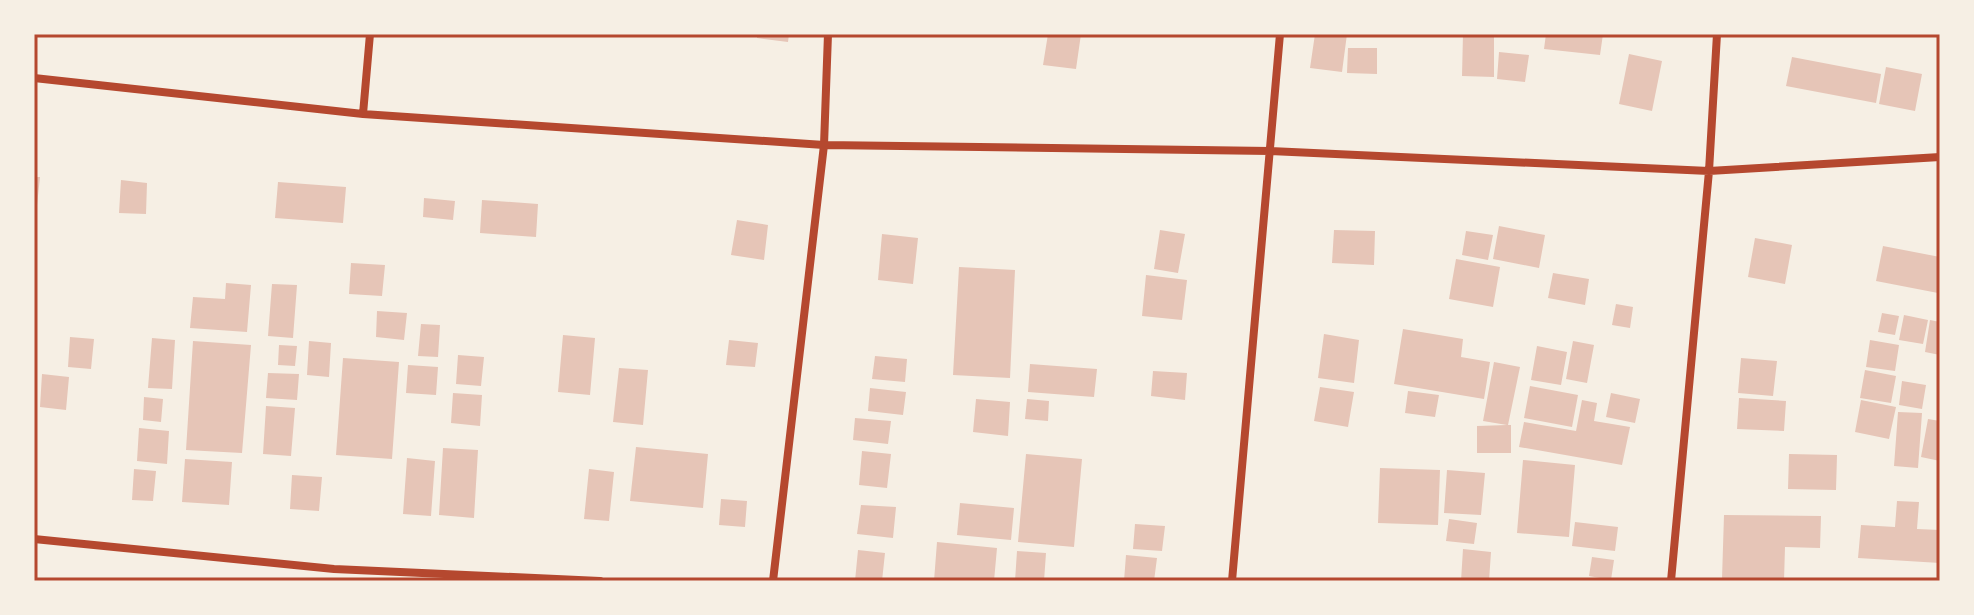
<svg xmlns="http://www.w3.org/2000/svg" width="1974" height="615" font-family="Signika,sans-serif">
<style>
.building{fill:#e6c5b7}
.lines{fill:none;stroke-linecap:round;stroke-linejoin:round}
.minor{stroke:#b5482f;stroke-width:8}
.neatline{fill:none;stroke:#b5482f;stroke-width:3}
</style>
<rect width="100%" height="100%" fill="#f6efe4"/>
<path class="building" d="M757,34H789L788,42L757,38Z
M1048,34H1081L1076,69L1043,65Z
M1315,34H1347L1342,72L1310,68Z
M1463,34H1494V77L1462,76Z
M1546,34H1603L1600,55L1544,49Z
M1348,48H1377V74L1347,73Z
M1499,52L1529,55L1525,82L1497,79Z
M1629,54L1662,61L1652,111L1619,104Z
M1792,57L1881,74L1876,103L1786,86Z
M1886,67L1922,74L1915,111L1879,104Z
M34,177H40L37,205H34Z
M121,180L147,183L146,214L119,213Z
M278,182L346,187L343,223L275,218Z
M424,198L455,201L453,220L423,217Z
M482,200L538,204L536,237L480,233Z
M737,220L768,225L764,260L731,255Z
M1499,226L1545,235L1539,268L1493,259Z
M1160,230L1185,234L1178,273L1154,269Z
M1334,230L1375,231L1374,265L1332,263Z
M1466,231L1493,235L1488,260L1462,255Z
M882,234L918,238L913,284L878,280Z
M1755,238L1792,245L1785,284L1748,277Z
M1883,246L1940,257L1938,293L1876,281Z
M1456,259L1500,267L1493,307L1449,299Z
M351,263L385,265L382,296L349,294Z
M959,267L1015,270L1010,378L953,375Z
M1553,273L1589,279L1585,305L1548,298Z
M1146,275L1187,280L1182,320L1142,316Z
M226,283L251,285L247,332L190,328L193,297L225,299Z
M272,284L297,285L293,338L268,336Z
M1616,304L1633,307L1630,328L1612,325Z
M377,311L407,313L404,340L376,337Z
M1882,313L1899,316L1895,335L1878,332Z
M1904,315L1928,320L1923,344L1899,340Z
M1930,320L1940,322V355L1925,352Z
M421,324L440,325L438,357L418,356Z
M1403,329L1463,339L1461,357L1490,362L1484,399L1394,384Z
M1324,334L1359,340L1354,383L1318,378Z
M563,335L595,338L590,395L558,392Z
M70,337L94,339L91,369L68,367Z
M152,338L175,340L172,389L148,388Z
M729,340L758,343L755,367L726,365Z
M1870,340L1899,345L1895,371L1866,367Z
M193,341L251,345L242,453L186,450Z
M309,341L331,343L329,377L307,375Z
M1573,341L1594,345L1587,383L1566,379Z
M279,345L297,346L295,366L278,365Z
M1537,346L1567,352L1561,385L1531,380Z
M458,355L484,357L481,386L456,384Z
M875,356L907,359L905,382L872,379Z
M343,358L399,362L392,459L336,455Z
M1741,358L1777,361L1773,396L1738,393Z
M1494,362L1520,367L1508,425H1511V453H1477V426L1507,425L1483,421Z
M1030,364L1097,369L1094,397L1028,392Z
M408,365L438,367L436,395L406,393Z
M619,368L648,370L643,425L613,422Z
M1865,370L1896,376L1891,403L1860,398Z
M1153,371L1187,373L1185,400L1151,396Z
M268,373L299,374L297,400L266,398Z
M42,374L69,377L66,410L40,407Z
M1902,381L1926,385L1922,409L1899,405Z
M1530,386L1578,395L1572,427L1524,418Z
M1320,387L1354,392L1348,427L1314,421Z
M870,388L906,392L903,415L868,411Z
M1408,391L1439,395L1435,417L1405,413Z
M453,393L482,395L480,426L451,423Z
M1611,393L1640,399L1635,423L1606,417Z
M144,397L163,399L161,422L143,420Z
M1739,398L1786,401L1784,431L1737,429Z
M976,399L1010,402L1008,436L973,432Z
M1027,399L1049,401L1048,421L1025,419Z
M1582,400L1597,403L1594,421L1630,427L1622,465L1519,447L1524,422L1576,431Z
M1861,400L1896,407L1889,439L1855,432Z
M266,406L295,408L291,456L263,454Z
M1898,412L1922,413L1918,468L1894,466Z
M855,418L891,421L888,444L853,440Z
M1928,419L1940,421V461L1921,457Z
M139,428L169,431L167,464L137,461Z
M636,447L708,454L703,508L630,501Z
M443,448L478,450L474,518L439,515Z
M862,451L891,454L887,488L859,485Z
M1026,454L1082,459L1074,547L1018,542Z
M1789,454L1837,455L1836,490L1788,489Z
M407,458L435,461L431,516L403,514Z
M185,459L232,462L229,505L182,502Z
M1523,460L1575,465L1569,537L1517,533Z
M1380,468L1440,470L1438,525L1378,523Z
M134,469L156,471L153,501L132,500Z
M589,469L614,472L609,521L584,519Z
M1447,470L1485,473L1481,515L1444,513Z
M292,475L322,477L319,511L290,509Z
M721,499L747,501L745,527L719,525Z
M1897,501L1919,502L1917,529L1940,530V563L1858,558L1861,525L1895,527Z
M960,503L1014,508L1011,540L957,535Z
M861,505L896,507L893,538L857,534Z
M1724,515L1821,516L1820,548L1785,547L1784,581L1722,579Z
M1449,519L1477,523L1474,544L1446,541Z
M1575,522L1618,527L1615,551L1572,546Z
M1135,524L1165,526L1162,551L1133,549Z
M937,542L997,548L994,581H934Z
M1463,549L1491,552L1489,581H1461Z
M858,550L885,553L882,581H855Z
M1017,551L1046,553L1044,581H1015Z
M1126,555L1157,558L1154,581H1124Z
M1592,557L1614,560L1611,580L1589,576Z"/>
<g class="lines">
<path class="minor" d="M34,78L363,114L824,145L1270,151L1709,171L1940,157
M363,114L370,34
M34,539L334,569L600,581
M773,581L824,145L828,34
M1232,581L1280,34
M1671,581L1709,171L1717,34"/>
</g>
<rect width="1974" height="615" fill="none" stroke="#f6efe4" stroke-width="72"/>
<rect x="36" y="36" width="1902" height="543" class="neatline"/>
</svg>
